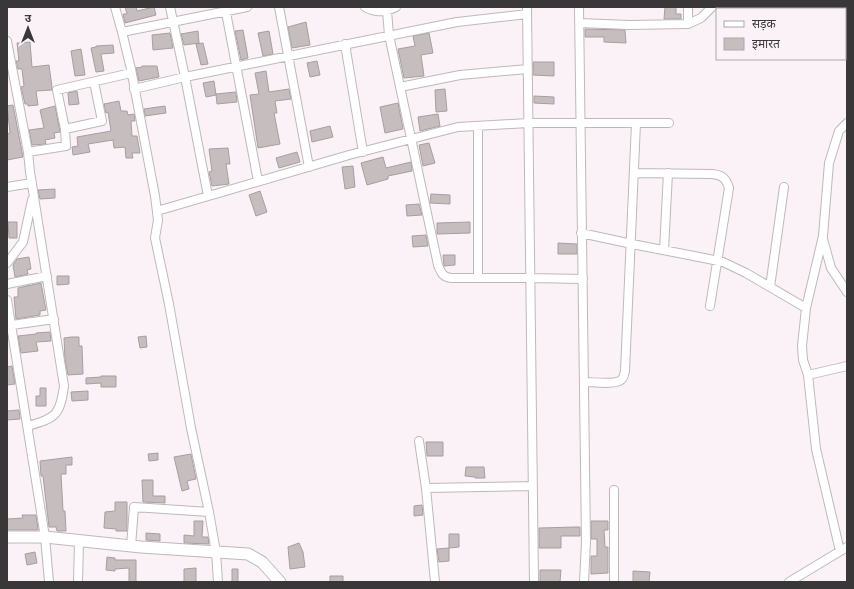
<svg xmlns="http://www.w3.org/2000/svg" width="854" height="589" font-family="'Times New Roman','Noto Sans Devanagari',serif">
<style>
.building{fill:#c6bdbe;stroke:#a79e9f}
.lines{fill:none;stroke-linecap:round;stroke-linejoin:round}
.street-casing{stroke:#bfb8bb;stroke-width:10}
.secondary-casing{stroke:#bfb8bb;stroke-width:13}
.street{stroke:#fff;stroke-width:8}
.secondary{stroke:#fff;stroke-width:11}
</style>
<rect width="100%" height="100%" fill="#faf2f6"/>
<path class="building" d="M125,7H136L137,11L154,7L156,15L125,23L123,14H127Z
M665,7H676V14H681V19H664Z
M306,22L310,45L292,48L288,27Z
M585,29L625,30L626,43L604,42V37H585Z
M243,30L248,58L241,60L235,31Z
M198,31L199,43L184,45L181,34Z
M269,31L273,54L263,56L258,33Z
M170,33L173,48L153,50L152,35Z
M429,33L433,53L421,55L424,76L404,78L398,49L415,46L413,36Z
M30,42L32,67L49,65L52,87V90L36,91L38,105L28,106V104H25L21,87L24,86L22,69H18L16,61H19L17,43Z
M203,43L208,64L201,65L196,44Z
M113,45L114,53L101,54L104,71L96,72L91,48L96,47V46Z
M81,49L85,75L75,76L71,51Z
M317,61L320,75L310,77L307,63Z
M533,62H554V76L533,75Z
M142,66H157L159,77L139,81L136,68L142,67Z
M266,71L269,92L289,89L291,99L275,101L277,113H274L280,144L258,148L250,95L259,94L255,73Z
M214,81L216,95L206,97L203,83Z
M445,89L447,111L436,112L435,90Z
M77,91L79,104L69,105L68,93Z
M236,92L237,102L217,104L216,94Z
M534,96L554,97V104L534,103Z
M119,101L121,111H127L128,115L134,114L135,121H131L132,136H137L140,153H132L133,158H126L125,147L114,148L113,140L88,144L90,152L73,155L72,147L78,146L77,137L111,131L108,112L106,113L104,104Z
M398,103L403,129L385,133L380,107Z
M13,105L23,157L7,160V134L10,133L7,106Z
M55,106L60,132L54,133L55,138L45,140L46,144L32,145L29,130L44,128L40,110Z
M165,106L166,113L145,116L144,109Z
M438,114L440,126L420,131L418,117Z
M330,126L333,137L312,142L310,131Z
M429,143L435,163L423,166L419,145Z
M228,148L230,164H226L229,184L212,186L209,172L212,171L209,149Z
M297,152L300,162L279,168L276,158Z
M383,157L386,168L411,162L412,171L388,176V179L367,185L361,163Z
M353,166L355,187L345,189L342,167Z
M55,189V198L40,199L38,190Z
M260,191L267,212L256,216L249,195Z
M431,194L450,195V204L430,203Z
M419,204L422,215L407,216L406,205Z
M8,222H17V238H9Z
M470,222V233L437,234V223Z
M426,235L428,246L413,247L412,236Z
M558,243L577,244V254H558Z
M443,255H455V265L444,266Z
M29,257L31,269L27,270L28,274L15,277L13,265L17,259Z
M57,276H69V284L57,285Z
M41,283L46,310L40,311V315L16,319L14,297H18V288Z
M50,332L51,341L36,342L38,351L21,353L18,336L36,334V333Z
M146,336L147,347L140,348L138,337Z
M71,337H79V346H82L83,374L68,375L65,360L64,338Z
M12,366L15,384L7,385V367Z
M101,376H116V387H101V383L86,384V378L101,377Z
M40,388H46V406H36V396H40Z
M88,391V400L72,401L71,392Z
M19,410L20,419L7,420V411Z
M426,442H443V456H427Z
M158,453V460L149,461L148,454Z
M191,454L196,479L187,481L189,489L182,491L174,457Z
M72,457V465H66V474H61L63,511H65L66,531H57L56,527H49L43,476H41L40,461Z
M466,467H484L485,478H475V477L465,476Z
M142,480H153V496H165V503L143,502Z
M115,502H127V531H116V529L104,528L105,512L115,511Z
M422,505L423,515L414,516V506Z
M22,515H36L38,530H7V519L23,518Z
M194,521H203L202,537H208L209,544L184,543V535L194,536Z
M591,521H608V530H604L605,547H608V573L591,574V556H597V539H591Z
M576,527H580V536H561V548H539V528Z
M146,533L160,534V541L146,540Z
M449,534H459V547L449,548Z
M299,543L303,552L305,567L290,569L288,547Z
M449,548V561L439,562L437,549Z
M35,552L37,563L27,565L25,554Z
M107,557L115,558V560H136V582H129V568L115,569V571L106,570Z
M196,568V582H184V569Z
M232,569H238V582H232Z
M540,570H561L560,582H540Z
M633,571L650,572L649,582H633Z
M330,576H343V582H330Z"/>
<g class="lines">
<g class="street-casing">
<path id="street" d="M115,7L122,32L131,69L155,196L158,220L155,238L169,304L191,428L209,512L216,552L218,582
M225,7L258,181
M279,7L309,167
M365,7C375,13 386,12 396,7
M527,7L534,582
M579,7L586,542L584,582
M387,11L389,35L438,265C441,273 443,277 451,278H530L583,279
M579,23L629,25L688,24L701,18L712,7
M688,24V7
M122,32L247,7
M7,41L28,152L30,172L64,386C60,416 55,418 28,426
M345,44L363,152
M400,87L460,75L528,69
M134,89L185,77L170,7
M478,126V278
M65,129L102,121L94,82
M28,152L66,146L65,129L57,90L131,73
M634,173L712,174C722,175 726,178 729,188L710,306
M7,187L32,183
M208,196L185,77L457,22L527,14
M157,211L349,155L458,127L528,123H669
M581,233L632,244L704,258L723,262L746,273L806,308
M823,239L831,268L847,292
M664,250L668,173
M7,263L23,242L32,200
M7,284L47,276
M770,287L784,187
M7,300L45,537L49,582
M12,325L54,319
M808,375L847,366
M584,382C593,382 615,385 621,380C624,378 624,374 625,371L636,123
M419,441L426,488
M131,546L134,507L209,512
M840,551L816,449L808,375L803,360L802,346L806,308L823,236L829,163L839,131L847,123
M78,582L79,541
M435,582L426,488L533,486
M614,582V490
M789,582L847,547"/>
</g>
<g class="secondary-casing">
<path id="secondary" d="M7,537H45L141,547L248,554L262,562L280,582"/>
</g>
<use href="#street" class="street"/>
<use href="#secondary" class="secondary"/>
</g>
<rect width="854" height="589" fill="none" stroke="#3a3739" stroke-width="16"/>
<rect x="716" y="8" width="130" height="52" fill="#faf2f6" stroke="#ada7aa"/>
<rect x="724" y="21" width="20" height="6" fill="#ffffff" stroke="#ada7aa"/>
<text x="752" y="28" font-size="12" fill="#3a3739">सड़क</text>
<rect x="724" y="38" width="20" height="12" fill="#c6bdbe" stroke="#ada7aa"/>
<text x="752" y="48" font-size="12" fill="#3a3739">इमारत</text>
<g transform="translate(28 28)" stroke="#faf2f6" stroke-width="3" paint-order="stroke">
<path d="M0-3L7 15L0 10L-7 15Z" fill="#3a3739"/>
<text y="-6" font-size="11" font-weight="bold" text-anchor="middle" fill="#3a3739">उ</text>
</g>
</svg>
